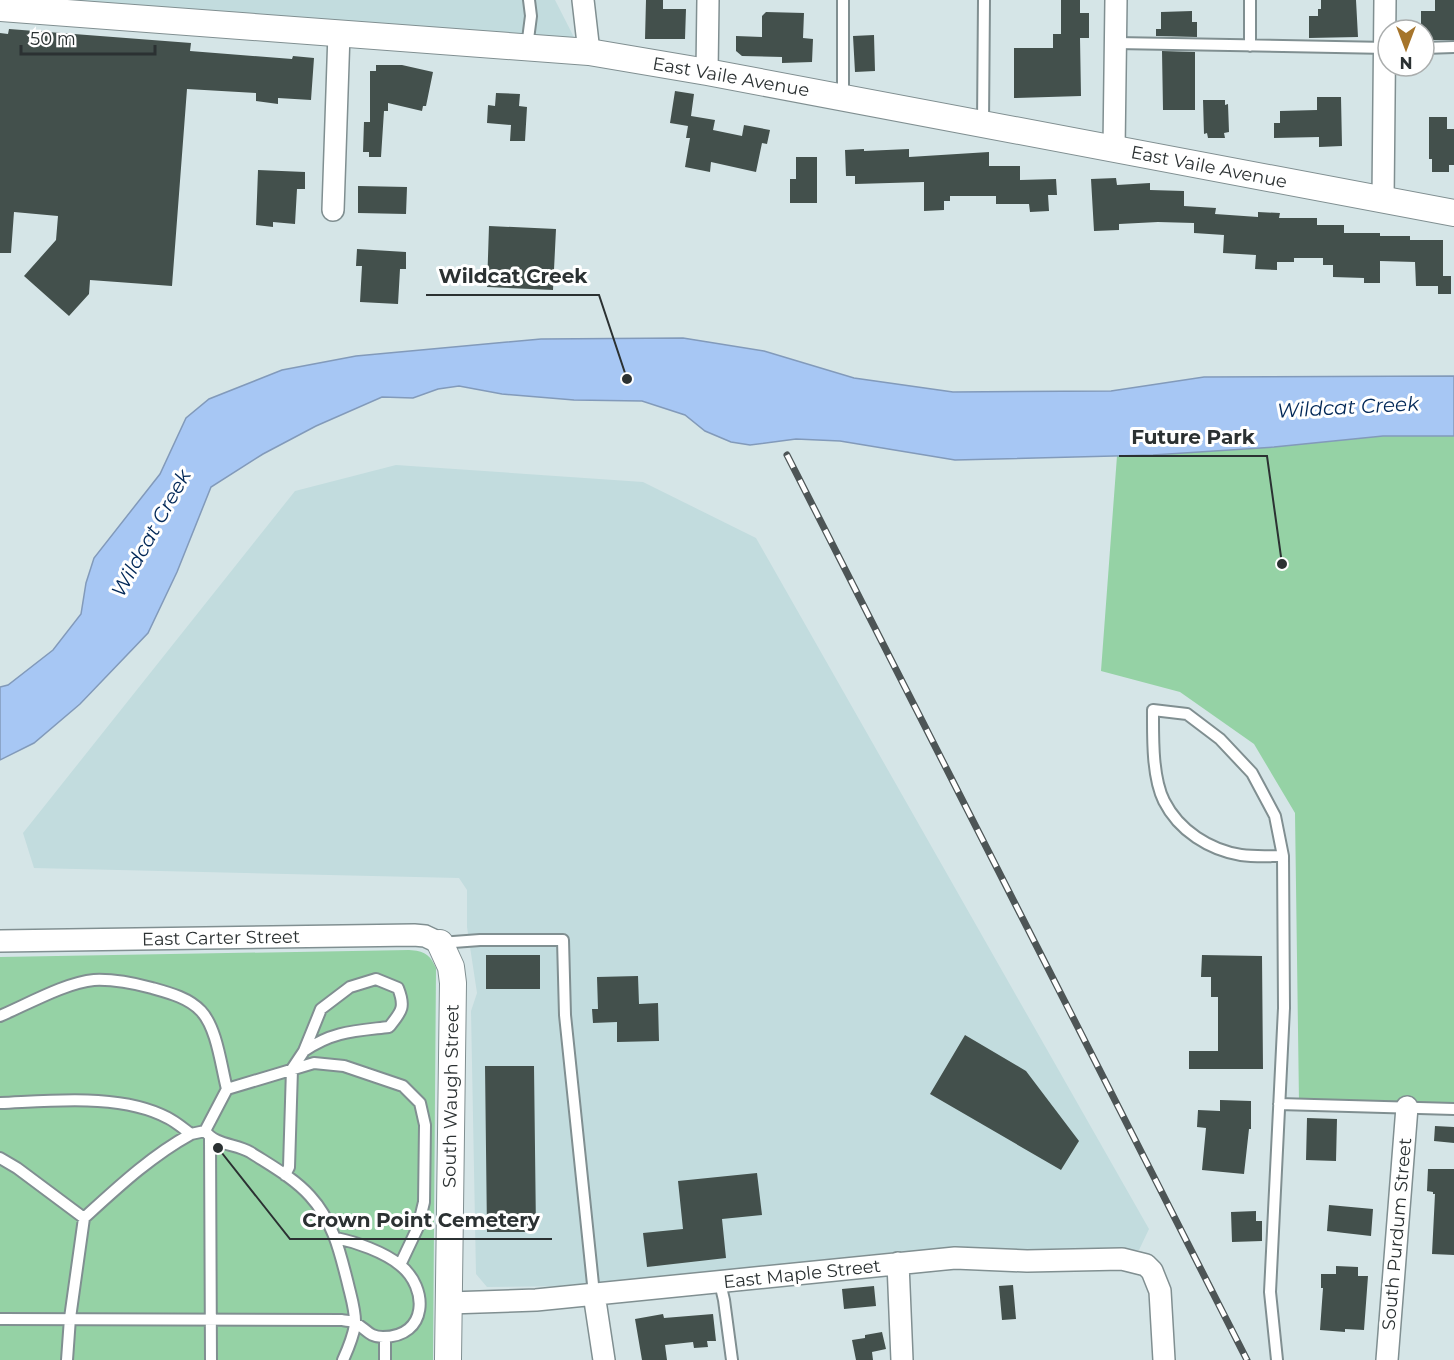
<svg xmlns="http://www.w3.org/2000/svg" width="1454" height="1360" font-family="Montserrat,sans-serif">
<style>
.built{fill:#c2dcde}
.green{fill:#95d2a5}
.water{fill:#a7c7f4;stroke:#829aba;stroke-width:1.5}
.building{fill:#43504c}
.lines{fill:none;stroke-linecap:round;stroke-linejoin:round}
.service-casing{stroke:#808f91;stroke-width:14}
.minor-casing{stroke:#808f91;stroke-width:24}
.tertiary-casing{stroke:#808f91;stroke-width:28}
.service{stroke:#fff;stroke-width:10}
.minor{stroke:#fff;stroke-width:21}
.tertiary{stroke:#fff;stroke-width:26}
.rail-casing{stroke:#4d5556;stroke-width:7}
.rail{stroke:#fff;stroke-width:4.5;stroke-dasharray:14;stroke-linecap:butt}
.labels{text-anchor:middle;stroke-width:6;stroke-linejoin:round;paint-order:stroke}
.street-label{font-size:18px;fill:#2b3132;stroke:#fff}
.water-label{font-size:20px;font-style:italic;fill:#012757;stroke:#fff}
.leader{fill:none;stroke:#2b3132;stroke-width:2}
.callout-dot{fill:#2b3132;stroke:#fff;stroke-width:2}
.callout-label{font-size:20px;text-anchor:middle;font-weight:bold;fill:#2b3132;stroke:#fff;stroke-width:6;stroke-linejoin:round;paint-order:stroke}
</style>
<rect width="100%" height="100%" fill="#d5e5e7"/>
<path class="built" d="M0,0H555L581,51Z
M396,465L643,482L756,538L1149,1229L1139,1250L895,1252L577,1286L487,1287L476,1274L471,1011L477,993L467,927V890L459,878L34,868L23,833L295,491Z"/>
<path class="green" d="M1454,432V1104L1299,1102L1295,813L1254,744L1180,692L1101,671L1117,456L1383,436Z
M409,950C424,951 430,954 436,968L433,1360H0V957Z"/>
<path class="water" d="M683,338L764,351L854,378L953,392L1111,391L1204,377L1454,376V436H1383L1274,447L1153,455L955,460L840,441L796,439L750,445L731,442L705,431L685,415L642,401L574,400L502,394L459,386L438,389L413,398L382,397L316,426L263,454L211,487L177,572L148,633L80,704L34,743L0,760V687L8,685L53,650L81,614L86,583L94,558L160,474L186,418L209,399L282,370L356,356L541,339Z"/>
<path class="building" d="M646,0H663V9H686L685,39H645Z
M1061,0H1080V13H1089V38H1080L1081,96L1014,98V48H1053V34H1061Z
M1321,0H1356L1358,37L1309,38V16H1318V9H1321Z
M1435,0H1454V40H1424V30H1421V11H1435Z
M1192,11V22H1197V37L1156,36V29H1161V12Z
M766,12L804,13L803,38L813,39L812,62L782,63V57L742,56L736,51V36L762,37V16Z
M9,29L191,43L190,51L292,59L293,56L314,58L311,100L278,98V104L256,101V93L187,89L172,286L90,280L89,294L69,316L24,276L56,240L58,216L14,212L11,253H0V33L8,34Z
M874,35L875,71L855,72L853,36Z
M1162,51L1195,52V110H1163Z
M376,65H402L433,72L426,106H423L422,111L388,103V111H384L381,157H369V152H363L364,122H370V71H376Z
M675,91L694,94L691,116L715,120L713,130L742,136L744,125L770,130L767,144L762,143L756,172L711,162L710,172L685,167L690,138H686L688,126L670,123Z
M496,93L520,94L519,106L527,107L525,141H510L511,125L487,123L488,105L495,106Z
M1317,97H1341L1342,146L1319,147V137L1274,138V123H1280V111L1317,110Z
M1203,100H1225V105L1228,104L1229,132L1224,133L1225,138H1208L1207,133L1204,134Z
M1429,117H1447V129H1454V165H1449V172H1432V159H1429Z
M864,149V151L909,149V157L989,152V166H1020V180L1056,179L1057,195H1048L1049,211L1030,212L1029,204H996V196H950V201H944V210L924,211V182L855,184V176H846L845,150Z
M796,157H817V203H790V179H796Z
M258,170L305,172V189H297L295,224L273,222V227L256,225Z
M1116,178L1117,185L1150,183V190L1184,191V206L1216,208L1215,214L1258,217V212L1280,213L1279,218H1317V225H1344V233H1380V236H1410V240H1443V276H1451V294H1438V286H1416L1415,262L1380,261V283H1364V278L1333,277V265H1323V258H1294V262H1277V270L1255,269L1256,255L1223,253L1224,235L1194,233V223L1158,222L1119,224V230L1094,231L1091,179Z
M358,186L407,187L406,214L358,213Z
M489,226L556,229L553,290L487,287Z
M357,249L406,252V269H400L398,304L360,302L362,266H356Z
M486,955H540V989H486Z
M1202,955L1262,956L1263,1069H1189V1051H1218V997H1211V977H1201Z
M638,976L639,1004L658,1003L659,1041L617,1042V1022L593,1023L592,1009H598L597,977Z
M965,1035L1026,1071L1079,1141L1061,1170L930,1094Z
M485,1066H534L536,1232H487Z
M1220,1100L1251,1101V1129H1249L1244,1174L1202,1170L1206,1128L1197,1127L1198,1110L1220,1111Z
M1307,1118L1337,1119L1336,1161L1306,1160Z
M1435,1126L1454,1127V1143L1434,1141Z
M1428,1169H1454V1255L1432,1254L1435,1194H1433V1192L1427,1191Z
M757,1173L762,1215L722,1219L726,1258L647,1267L643,1233L683,1229L678,1181Z
M1329,1205L1373,1209L1371,1236L1327,1231Z
M1256,1211V1221H1262V1241L1232,1242L1231,1212Z
M1336,1266L1358,1267V1276H1368L1364,1330L1345,1329V1332L1320,1330L1323,1288H1321V1274H1336Z
M1013,1285L1016,1319L1002,1320L999,1286Z
M874,1286L876,1306L844,1309L842,1289Z
M663,1314L664,1318L713,1314L716,1341H707L708,1347L694,1348L693,1342L665,1345L667,1360H642L635,1319Z
M882,1332L886,1349L872,1352L873,1360H856L852,1340L865,1338V1335Z"/>
<g class="lines">
<g class="service-casing">
<path id="service" d="M1250,0V46
M1116,43L1388,48
M527,47L531,16L529,0
M1424,48L1454,47
M843,97V0
M983,123L984,0
M440,943L480,940H563L565,1015L594,1294
M376,979L398,988C406,1008 401,1012 389,1027C355,1031 333,1031 304,1051L321,1009L350,987Z
M0,1016C26,1005 67,982 94,980C114,979 133,983 152,988C170,993 189,998 201,1011C217,1028 221,1066 227,1089
M0,1103C51,1101 122,1093 168,1118C176,1122 184,1129 191,1134L205,1131L227,1089L314,1063L344,1066L403,1086L420,1103L425,1125L424,1202L418,1227L400,1265
M1279,1104L1454,1109
M205,1131C215,1145 236,1144 250,1152C270,1165 294,1178 310,1196C333,1221 340,1252 348,1284C351,1297 356,1312 355,1325C353,1337 348,1349 343,1360
M210,1138L211,1360
M0,1158L17,1168L84,1218
M285,1175L289,1167L292,1069L304,1051
M720,1283L724,1300L732,1360
M0,1319L342,1320C346,1321 352,1321 355,1323C366,1328 368,1337 383,1337C428,1337 429,1288 400,1265C384,1252 356,1242 336,1238
M385,1337V1360
M67,1360L70,1318L84,1218C118,1187 151,1156 191,1134
M1277,1360L1270,1292L1284,1008L1283,856L1275,816L1252,773L1220,739L1187,714L1153,710C1153,737 1152,777 1164,801C1179,831 1210,850 1241,855C1255,857 1269,856 1283,856"/>
</g>
<g class="minor-casing">
<path id="minor" d="M583,0L589,52
M707,72L708,0
M1114,149L1116,0
M1383,200L1385,0
M333,210L339,33
M0,941L414,935L425,936L440,943
M898,1263L902,1360
M594,1294L604,1360
M449,1303L536,1300L955,1258L1027,1261L1122,1259L1146,1265L1152,1271L1160,1291L1164,1360
M1387,1360L1407,1107"/>
</g>
<g class="tertiary-casing">
<path id="tertiary" d="M0,8L589,52L707,72L1454,213
M440,943L451,967L453,983L448,1360"/>
</g>
<use href="#service" class="service"/>
<use href="#minor" class="minor"/>
<use href="#tertiary" class="tertiary"/>
<g class="rail-casing">
<path id="rail" d="M787,455L1247,1360"/>
</g>
<use href="#rail" class="rail"/>
</g>
<g class="labels">
<g class="street-label">
<text transform="translate(731 77) rotate(10)" y="6">East Vaile Avenue</text>
<text transform="translate(1209 167) rotate(11)" y="6">East Vaile Avenue</text>
<text transform="translate(221 938) rotate(-1)" y="6">East Carter Street</text>
<text transform="translate(451 1096) rotate(-89)" y="6">South Waugh Street</text>
<text transform="translate(1397 1234) rotate(-85)" y="6">South Purdum Street</text>
<text transform="translate(802 1274) rotate(-6)" y="6">East Maple Street</text>
</g>
<g class="water-label">
<text transform="translate(1348 407) rotate(-3)" y="7">Wildcat Creek</text>
<text transform="translate(151 533) rotate(-61)" y="7">Wildcat Creek</text>
</g>
</g>
<path class="leader" d="M627 379L599 295H426M1282 564L1267 456H1119M218 1148L290 1239H552"/>
<g class="callout-dot">
<circle cx="627" cy="379" r="6"/>
<circle cx="1282" cy="564" r="6"/>
<circle cx="218" cy="1148" r="6"/>
</g>
<g class="callout-label">
<text x="513" y="283">Wildcat Creek</text>
<text x="1193" y="444">Future Park</text>
<text x="421" y="1227">Crown Point Cemetery</text>
</g>
<g transform="translate(1406 48) rotate(180)"><circle r="28" fill="#ffffff" stroke="#aaadad" stroke-width="1.5"/>
<path d="M0-4.5L10 22L0 15L-10 22Z" fill="#a6752b"/>
<text y="-9" font-size="16" font-weight="bold" text-anchor="middle" fill="#2b3132">N</text>
</g>
<path d="M21 45v9h134v-9" fill="none" stroke="#2b3132" stroke-width="3"/>
<text x="30" y="45" font-size="18" fill="#2b3132" stroke="#ffffff" stroke-width="4.5" paint-order="stroke">50 m</text>
</svg>
